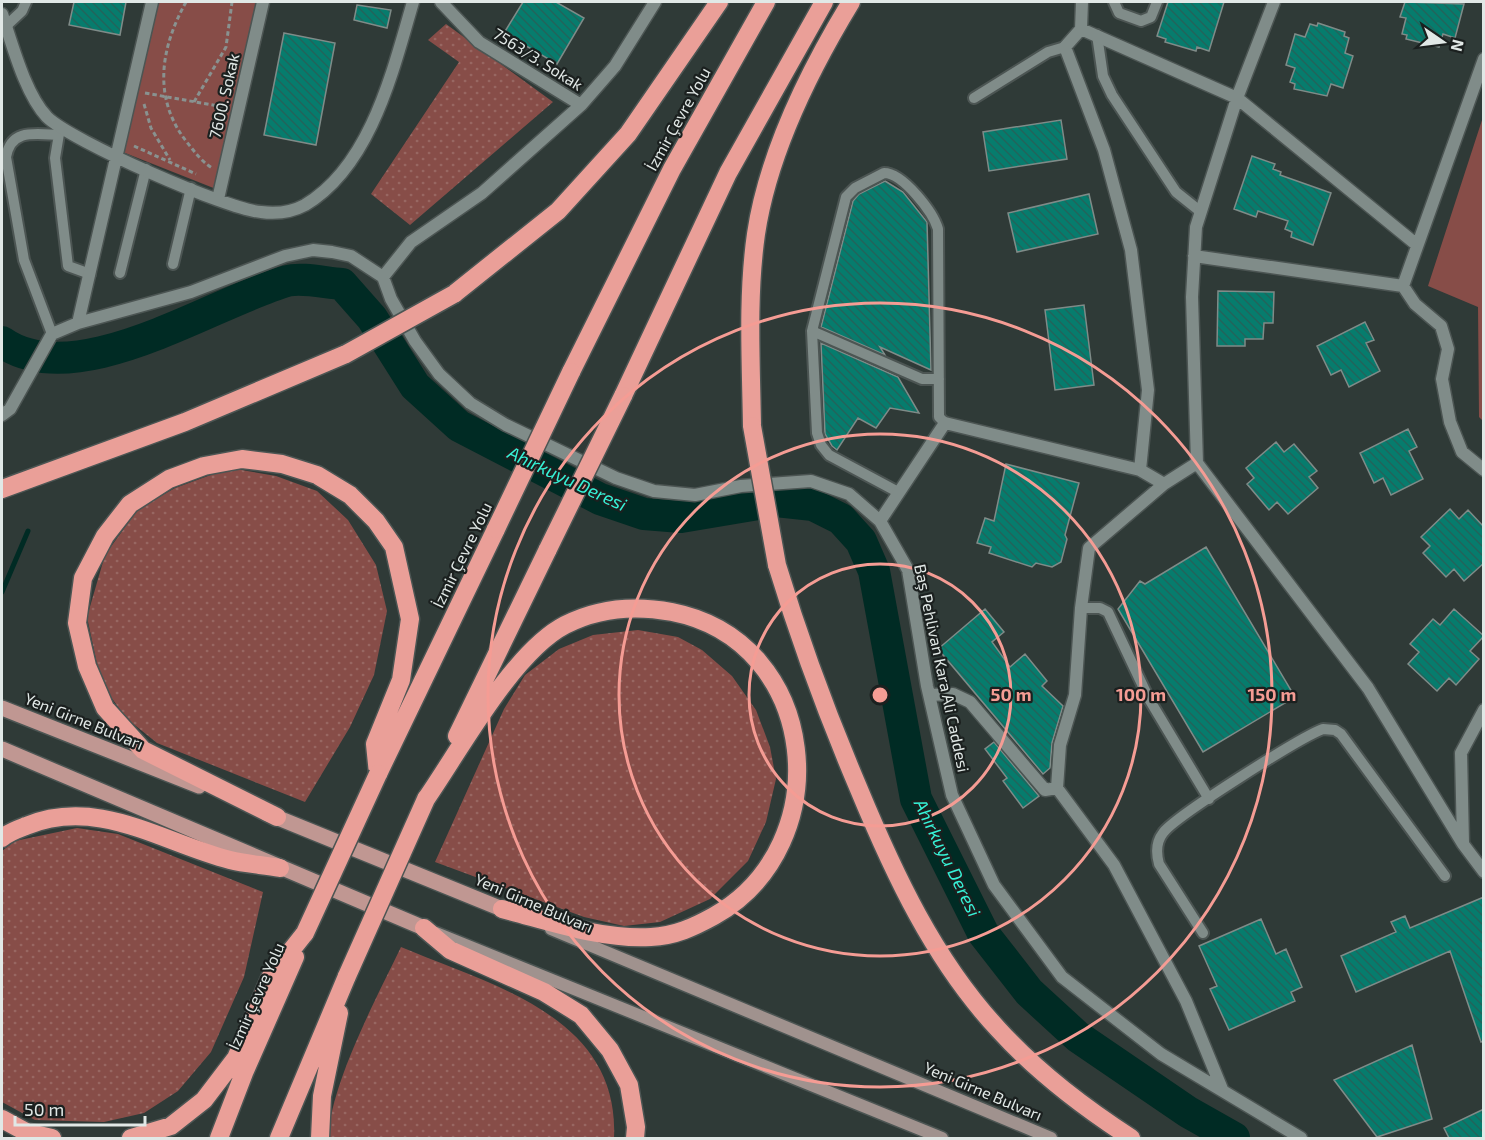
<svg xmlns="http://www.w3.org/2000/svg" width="1485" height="1140" font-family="'Exo 2',sans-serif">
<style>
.grass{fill:url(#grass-dots)}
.green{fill:#874d48}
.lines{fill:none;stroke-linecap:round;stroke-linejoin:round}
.stream{stroke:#002b24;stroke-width:5}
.river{stroke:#002b24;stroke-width:32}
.building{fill:url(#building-back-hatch);stroke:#7f8b88;stroke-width:1.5}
.lane-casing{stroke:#4c5553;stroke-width:14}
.street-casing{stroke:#4c5553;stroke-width:15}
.secondary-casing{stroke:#4c5553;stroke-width:15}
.primary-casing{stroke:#4c5553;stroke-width:18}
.highway-casing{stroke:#4c5553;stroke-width:21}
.path{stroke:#899290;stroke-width:3;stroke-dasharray:4.5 3;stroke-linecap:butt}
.lane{stroke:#808c89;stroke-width:10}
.street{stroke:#808c89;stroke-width:12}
.secondary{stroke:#a0928e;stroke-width:12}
.primary{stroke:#c09792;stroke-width:15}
.highway{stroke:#ea9f98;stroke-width:18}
.highway-bridge-casing{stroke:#4c5553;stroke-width:21;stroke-linecap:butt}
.highway-bridge{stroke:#ea9f98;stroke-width:18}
.ring{fill:none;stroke:#f59c94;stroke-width:3}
.labels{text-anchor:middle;stroke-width:4.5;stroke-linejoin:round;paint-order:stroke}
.street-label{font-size:16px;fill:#e1e8e6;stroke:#1b201f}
.water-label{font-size:18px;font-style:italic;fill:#36f2d7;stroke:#1b201f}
.centre{fill:#f59c94;stroke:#1b201f;stroke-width:3}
.ring-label{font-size:18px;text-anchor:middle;font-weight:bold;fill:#f59c94;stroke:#1b201f;stroke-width:4.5;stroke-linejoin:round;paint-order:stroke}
</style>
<defs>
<pattern id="grass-dots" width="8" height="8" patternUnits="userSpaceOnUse" patternTransform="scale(1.5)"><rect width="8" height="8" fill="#874d48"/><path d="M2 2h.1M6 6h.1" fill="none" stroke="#986762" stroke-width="1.8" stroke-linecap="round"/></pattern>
<pattern id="building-back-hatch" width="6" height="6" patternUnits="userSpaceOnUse" patternTransform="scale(1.5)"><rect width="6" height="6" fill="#067c6d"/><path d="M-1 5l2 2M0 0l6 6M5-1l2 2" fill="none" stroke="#22645b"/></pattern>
</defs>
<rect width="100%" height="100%" fill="#2f3a37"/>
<path class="grass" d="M446,24L553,102L410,225L371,194L459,62L428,40Z
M230,468L276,476L317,491L348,520L376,565L387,611L374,675L350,727L305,802L157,743L126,718L101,683L87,617L105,555L138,509L175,488Z
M638,630L678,637L702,650L732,676L756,710L770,747L776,779L766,822L748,861L710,899L660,922L624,926L584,917L435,862L504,709L525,675L559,649L593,635Z
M77,828L118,834L263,892L244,977L211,1052L178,1091L144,1113L104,1122L35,1120L2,1102V851L15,841Z
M401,947C491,985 620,1016 614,1138H328C331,1083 376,999 401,947Z"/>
<path class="green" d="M148,2H258L216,189L115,149Z
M1483,117V421L1479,417L1478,307L1428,286Z"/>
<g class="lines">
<path class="stream" d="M2,592L28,531"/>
<path class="river" d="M2,342C76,394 211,303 287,281C302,277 326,283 342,284L372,318L415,386L459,426L600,499L644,514L681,517L776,501L813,505L841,519L861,541L874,571L916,799L983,933L1029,992L1078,1037L1188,1112L1234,1138"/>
</g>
<path class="building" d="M74,2H126L120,35L69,25Z
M523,2H556L584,18L557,64L504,33Z
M1168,2H1224L1209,51L1197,47L1196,51L1165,42L1166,39L1157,36Z
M1405,2L1464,4L1455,38L1443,34L1439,47L1406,39L1407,35L1402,34L1406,18L1400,17Z
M357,5L391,10L387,28L354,20Z
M1318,23L1345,32L1344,36L1349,38L1345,53L1353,56L1343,88L1331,84L1327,96L1294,89L1295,84L1290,82L1295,68L1286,65L1295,34L1305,37L1310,24L1317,26Z
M284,33L335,43L316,145L264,135Z
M1061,120L1067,159L989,171L983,132Z
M1252,156L1275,164L1273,169L1281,172L1280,175L1331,193L1313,245L1291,237L1292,232L1285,229L1288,221L1258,211L1256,217L1234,209Z
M885,181L903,192L927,222L931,370L880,347L885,355L821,327L853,201L859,194Z
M1089,194L1098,234L1017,252L1008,213Z
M1218,291L1274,292L1273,323H1264L1263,339H1245V346H1217Z
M1084,305L1094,385L1055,390L1045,310Z
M1365,322L1374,340L1366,343L1380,371L1349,387L1341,370L1331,375L1317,346Z
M821,343L898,377L919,413L890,408L876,428L858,418L837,450L832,446L825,434Z
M1408,429L1417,447L1409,451L1423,479L1391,495L1383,478L1374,483L1360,453Z
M1276,442L1284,452L1294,444L1317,471L1309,477L1318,488L1288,514L1277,502L1269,510L1247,484L1254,478L1246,468Z
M1006,464L1079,483L1065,535L1067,539L1061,562L1052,567L1036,563L1032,567L989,553L991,547L977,543L985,518L994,521Z
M1450,509L1459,519L1468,510L1484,527V563L1464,581L1454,569L1446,577L1423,553L1430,546L1421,537Z
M1206,547L1295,697L1203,752L1118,609L1140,581L1145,584Z
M985,609L1004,632L992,642L1010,667L1025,654L1047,681L1042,686L1063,706L1052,743L1050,768L1043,774L938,649Z
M1454,609L1484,636L1470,651L1479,659L1456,685L1449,678L1437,691L1408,664L1419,652L1410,644L1433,619L1440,625Z
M994,742L1039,796L1023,808L1003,781L1007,778L985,749Z
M1484,897V1041L1481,1042L1450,951L1356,992L1341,956L1396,932L1391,922L1405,916L1410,928Z
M1261,919L1276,954L1286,949L1302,987L1291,992L1295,1001L1229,1030L1210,989L1217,986L1199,946Z
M1412,1045L1432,1119L1377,1137L1334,1080Z
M1484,1109V1138H1449L1444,1128Z"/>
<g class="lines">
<g class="lane-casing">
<path id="lane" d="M1114,2L1119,13L1141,21L1151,17L1157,2
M6,26L22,11L26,2
M1097,35L1103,76L1112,95L1176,192L1201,212
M974,98L1048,52L1065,47
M60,128L55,158L68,266L90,274
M173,264L191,188
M120,273L146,169
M812,331L922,379H939
M52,334L24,260L6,157C11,128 36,134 59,135
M898,492L829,455L821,445L817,433L812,331L846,197L855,188L884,173C903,173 933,212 938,229L939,417L945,423
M1081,608H1100L1108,612L1149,699L1209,799
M1203,933L1159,864C1156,853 1156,842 1163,833C1174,817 1301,737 1323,729L1335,730L1341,734L1445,876"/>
</g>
<g class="street-casing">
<path id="street" d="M441,2L479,42L581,105L615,66L655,2
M1082,2L1081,29L1237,98L1417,245
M1274,2L1237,98L1196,227L1192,297L1197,463L1368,688L1463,844L1484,872
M2,14C12,43 25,94 47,117C71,141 228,210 261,212C276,214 292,212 305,205C371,166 393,70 413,2
M1081,29L1065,47L1104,150L1131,250L1148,390L1140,470L1164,484L1197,463
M1484,59L1403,286L1415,304L1441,326L1448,349L1442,379L1450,422L1462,452L1484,470
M218,199L263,2
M1194,256L1403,286
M383,277L411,242L482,193L581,105
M78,323L152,2
M2,415L10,409L52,334L78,323L191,292L285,256L313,250L332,252L351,256L383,277L391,299L415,341L439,374L470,403L506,425L616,478L654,491L695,495L741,486L811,481L849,494L880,521L908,570L927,686L952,795L994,885L1062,977L1161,1054L1301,1138
M1164,484L1089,548L1081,608L1075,695L1060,745L1057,788L1114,865L1186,1001L1222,1089
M880,521L945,423L1140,470
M929,695L953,694L970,702L1045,790L1057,788
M1463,842L1461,753L1484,710"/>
</g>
<g class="secondary-casing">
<path id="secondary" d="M551,929L1051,1138
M436,933L942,1138"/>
</g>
<g class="primary-casing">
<path id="primary" d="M2,708L199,786
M2,749L424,928
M266,813L502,909"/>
</g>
<g class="highway-casing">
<path id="highway" d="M454,294L558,211L628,134L719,2
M571,372L672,169L766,2
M623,396L728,173L824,2
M752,426C751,362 747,297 756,234C768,153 809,71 851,2
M2,489L185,422L346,354
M777,565C800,641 827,714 858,787C894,874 934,960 998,1029C1037,1072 1083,1107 1131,1138
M457,736L548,549
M378,774L496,529
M426,799C460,750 513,652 565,625C598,608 635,605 672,612C820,641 840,845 714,916C694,927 675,936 651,937C601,940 549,921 502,909
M277,817L143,750L105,708L87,666L77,623L83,578L105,536L130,504L169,479L204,466L242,459L282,464L317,475L350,495L376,521L394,547L410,619L401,680L375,744L378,774
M2,838C9,832 18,829 26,826C98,796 163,843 230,860C246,864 264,865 280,868
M424,928L450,950L544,992L581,1015L610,1050L629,1085L636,1127L635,1138
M2,1119L26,1132L52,1138
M131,1138L171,1126L204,1100L236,1058L271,976L305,933
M219,1138L244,1073L295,957
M279,1138L347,976
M320,1138L322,1096L339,1013"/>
</g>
<path class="path" d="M186,2C161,47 152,97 186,141C194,151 201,161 212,168
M145,93L224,107
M194,102L226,47L232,2
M144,104L151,128L170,160
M134,146L196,174"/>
<use href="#lane" class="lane"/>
<use href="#street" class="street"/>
<use href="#secondary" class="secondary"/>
<use href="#primary" class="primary"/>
<use href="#highway" class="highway"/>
<g class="highway-bridge-casing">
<path id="highway-bridge" d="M346,354L454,294
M752,426L777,565
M496,529L571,372
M548,549L623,396
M305,933L378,774
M347,976L426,799"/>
</g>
<use href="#highway-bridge" class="highway-bridge"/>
</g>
<g class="ring">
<circle cx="880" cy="695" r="131"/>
<circle cx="880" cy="695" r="261"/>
<circle cx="880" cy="695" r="392"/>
</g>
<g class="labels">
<g class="street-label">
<text transform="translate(538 59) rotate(32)" y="6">7563/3. Sokak</text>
<text transform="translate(224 96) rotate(-77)" y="6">7600. Sokak</text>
<text transform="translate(678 119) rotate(-61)" y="6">İzmir Çevre Yolu</text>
<text transform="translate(462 555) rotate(-64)" y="6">İzmir Çevre Yolu</text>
<text transform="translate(942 668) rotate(78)" y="6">Baş Pehlivan Kara Ali Caddesi</text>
<text transform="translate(84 721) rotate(22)" y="6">Yeni Girne Bulvarı</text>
<text transform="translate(534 903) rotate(23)" y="6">Yeni Girne Bulvarı</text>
<text transform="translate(256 996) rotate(-66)" y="6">İzmir Çevre Yolu</text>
<text transform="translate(983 1091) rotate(23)" y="6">Yeni Girne Bulvarı</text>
</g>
<g class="water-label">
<text transform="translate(567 479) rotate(25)" y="6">Ahırkuyu Deresi</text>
<text transform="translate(947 858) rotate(64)" y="6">Ahırkuyu Deresi</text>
</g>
</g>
<circle cx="880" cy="695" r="9" class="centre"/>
<g class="ring-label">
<text x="1011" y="701">50 m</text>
<text x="1141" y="701">100 m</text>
<text x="1272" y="701">150 m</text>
</g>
<rect width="1485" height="1140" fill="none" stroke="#e1e8e6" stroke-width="6"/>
<g transform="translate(1443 42) rotate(104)" stroke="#1b201f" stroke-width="4.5" paint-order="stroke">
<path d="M0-4.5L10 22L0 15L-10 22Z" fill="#e1e8e6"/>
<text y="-9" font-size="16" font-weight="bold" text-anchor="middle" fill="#e1e8e6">N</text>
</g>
<path d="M15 1116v9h130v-9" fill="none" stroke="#e1e8e6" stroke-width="3"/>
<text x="24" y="1116" font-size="18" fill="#e1e8e6" stroke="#1b201f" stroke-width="4.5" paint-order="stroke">50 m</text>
</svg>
